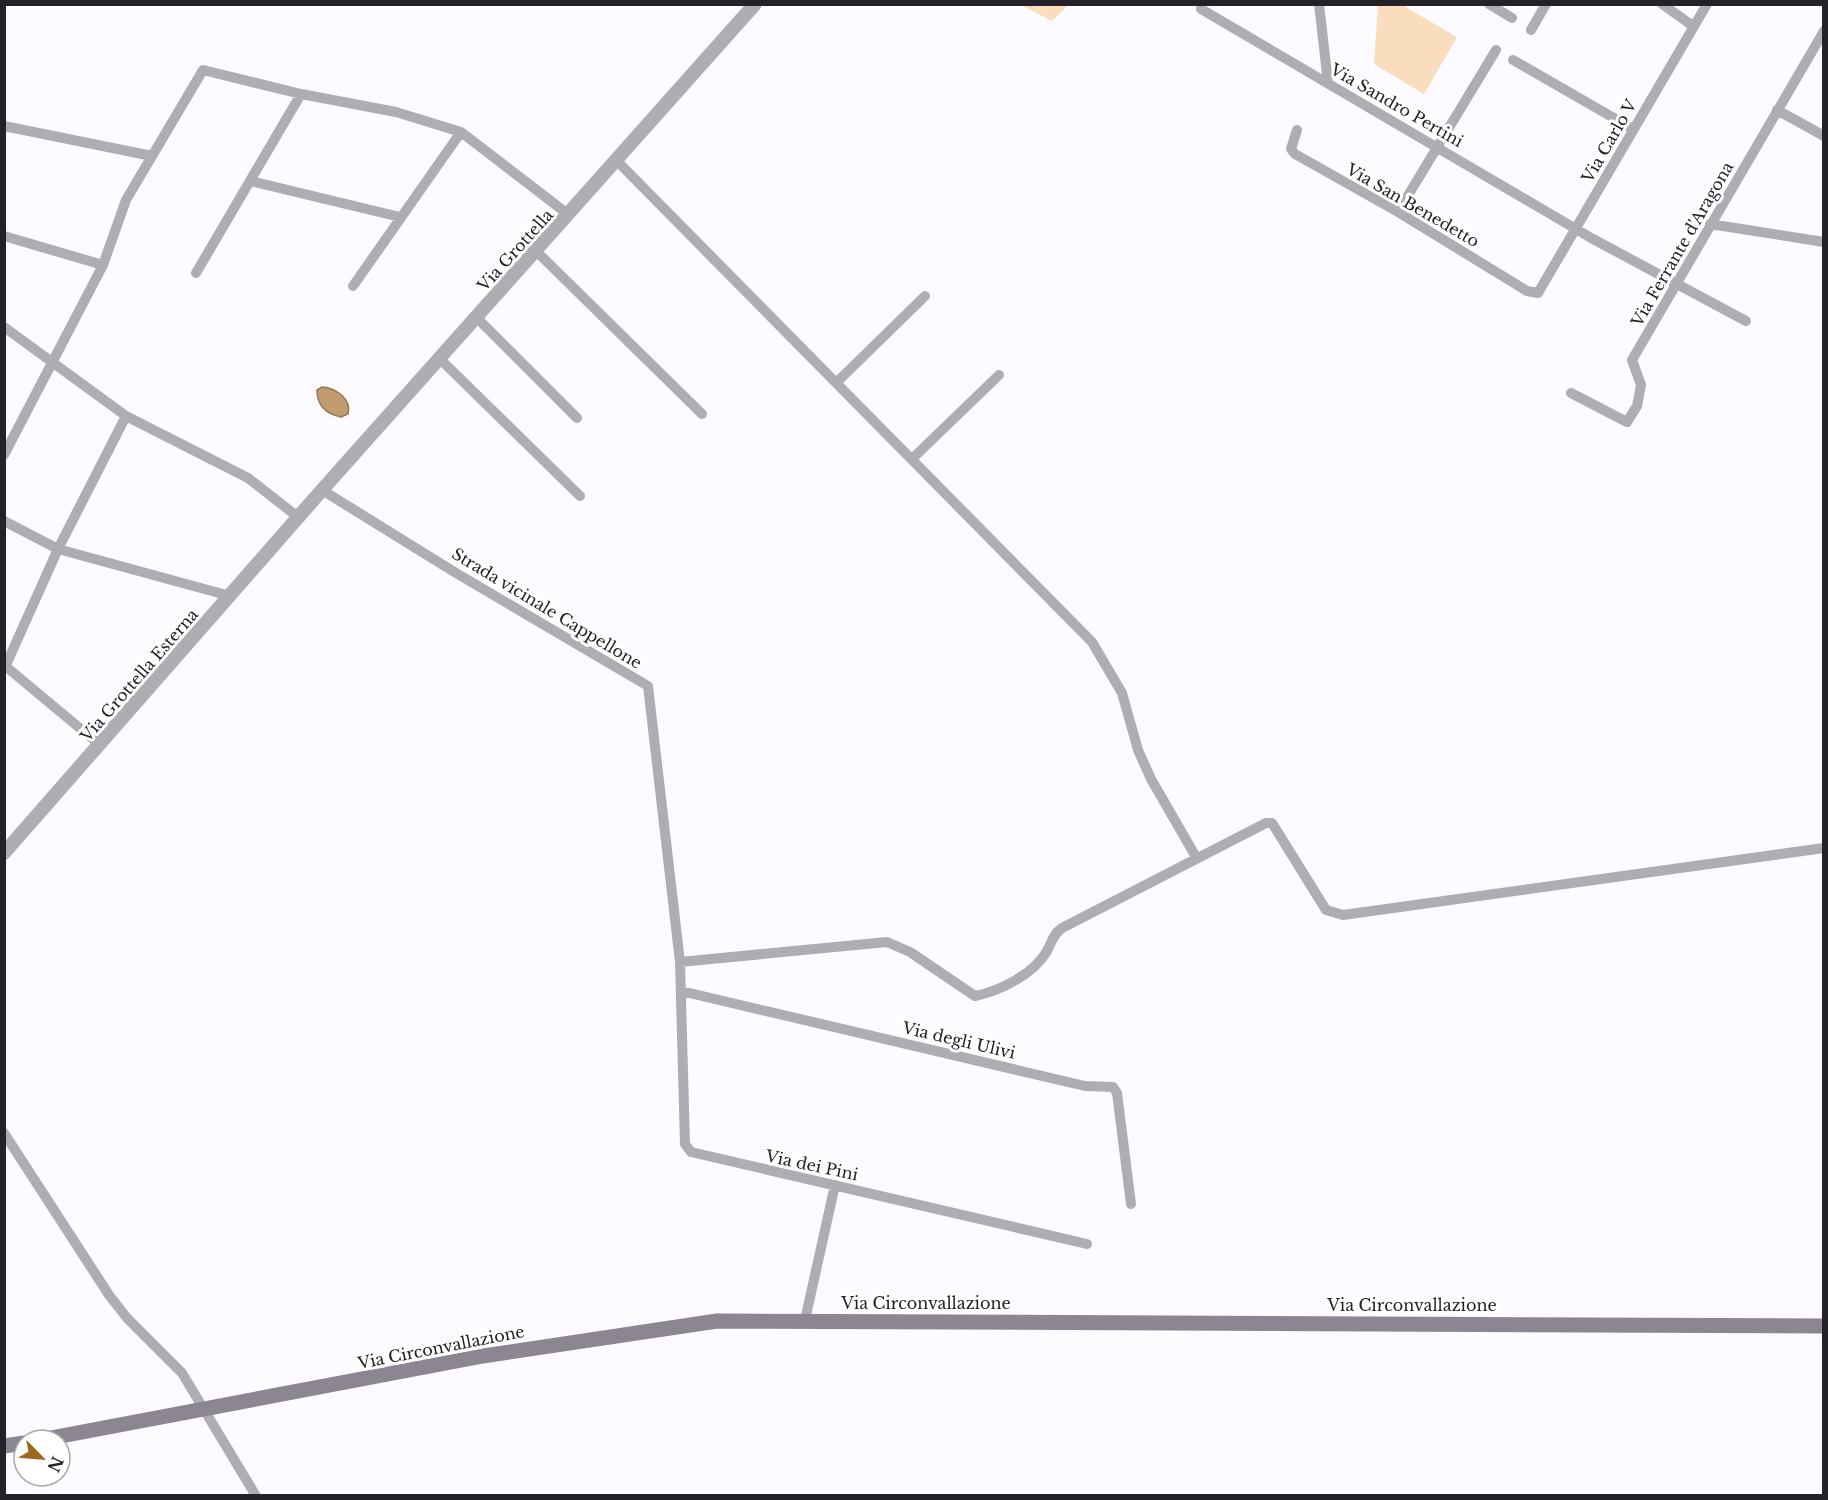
<svg xmlns="http://www.w3.org/2000/svg" width="1828" height="1500" font-family="'Libre Baskerville',serif">
<style>
.green{fill:#faddbc}
.water{fill:#c29c6f;stroke:#93775a;stroke-width:1.5}
.lines{fill:none;stroke-linecap:round;stroke-linejoin:round}
.minor{stroke:#b0acb4;stroke-width:10}
.tertiary{stroke:#b0acb4;stroke-width:14}
.secondary{stroke:#8c8692;stroke-width:15}
.labels{text-anchor:middle;stroke-width:6;stroke-linejoin:round;paint-order:stroke}
.street-label{font-size:16px;fill:#242128;stroke:#fff}
</style>
<rect width="100%" height="100%" fill="#fdfbff"/>
<path class="green" d="M1021,5H1068L1052,21Z
M1378,5H1402L1457,37L1424,94L1374,64Z"/>
<path class="water" d="M322,387C336,388 352,399 348,414L341,417C326,414 317,405 317,390Z"/>
<g class="lines">
<path class="minor" d="M1319,4L1328,83
M1489,4L1512,18
M1662,4L1693,26
M1201,9L1593,239L1746,321
M1531,30L1546,4
M1513,60L1633,129
M1777,110L1824,136
M4,126L152,156
M1297,130L1291,149L1295,154L1398,212L1527,291L1538,293L1707,4
M617,161L1092,642L1122,693L1138,750L1151,779L1196,857
M250,181L400,217
M1398,212L1496,50
M1710,224L1824,242
M4,236L103,265
M536,251L702,414
M196,273L301,94
M353,286L461,132
M477,318L577,418
M4,327L126,416L248,478L298,517
M440,359L580,496
M837,382L925,296
M1571,393L1627,422L1637,406L1641,385L1632,360L1824,31
M126,416L58,549L230,596
M4,455L103,265L126,200L203,70L301,94L396,112L461,132L569,215
M913,458L999,375
M322,490L456,573L648,686L680,962L685,1144L691,1152L1087,1244
M4,521L58,549L6,665
M4,665L100,745
M680,962L887,942L910,952L975,996C1000,991 1034,974 1047,951C1052,942 1053,934 1062,928L1266,823H1272L1326,910L1343,915L1824,848
M681,991L1085,1086L1113,1087L1117,1093L1131,1204
M4,1133L109,1295L127,1318L182,1373L256,1496
M805,1320L835,1185"/>
<path class="tertiary" d="M4,853L322,490L755,4"/>
<path class="secondary" d="M40,1440L483,1356L717,1321L1824,1326
M4,1446L24,1443"/>
</g>
<g class="labels">
<g class="street-label">
<text transform="translate(1397 105) rotate(30)" y="6">Via Sandro Pertini</text>
<text transform="translate(1609 141) rotate(-60)" y="6">Via Carlo V</text>
<text transform="translate(1413 205) rotate(30)" y="6">Via San Benedetto</text>
<text transform="translate(1682 244) rotate(-60)" y="6">Via Ferrante d'Aragona</text>
<text transform="translate(515 250) rotate(-48)" y="6">Via Grottella</text>
<text transform="translate(547 608) rotate(31)" y="6">Strada vicinale Cappellone</text>
<text transform="translate(139 675) rotate(-49)" y="6">Via Grottella Esterna</text>
<text transform="translate(959 1040) rotate(13)" y="6">Via degli Ulivi</text>
<text transform="translate(812 1165) rotate(12)" y="6">Via dei Pini</text>
<text x="926" y="1309">Via Circonvallazione</text>
<text x="1412" y="1311">Via Circonvallazione</text>
<text transform="translate(441 1347) rotate(-11)" y="6">Via Circonvallazione</text>
</g>
</g>
<rect width="1828" height="1500" fill="none" stroke="#242128" stroke-width="12"/>
<g transform="translate(42 1458) rotate(115)"><circle r="28" fill="#ffffff" stroke="#a7a6a9" stroke-width="1.5"/>
<path d="M0-4.5L10 22L0 15L-10 22Z" fill="#9c681f"/>
<text y="-9" font-size="16" font-weight="bold" text-anchor="middle" fill="#242128">N</text>
</g>
</svg>
